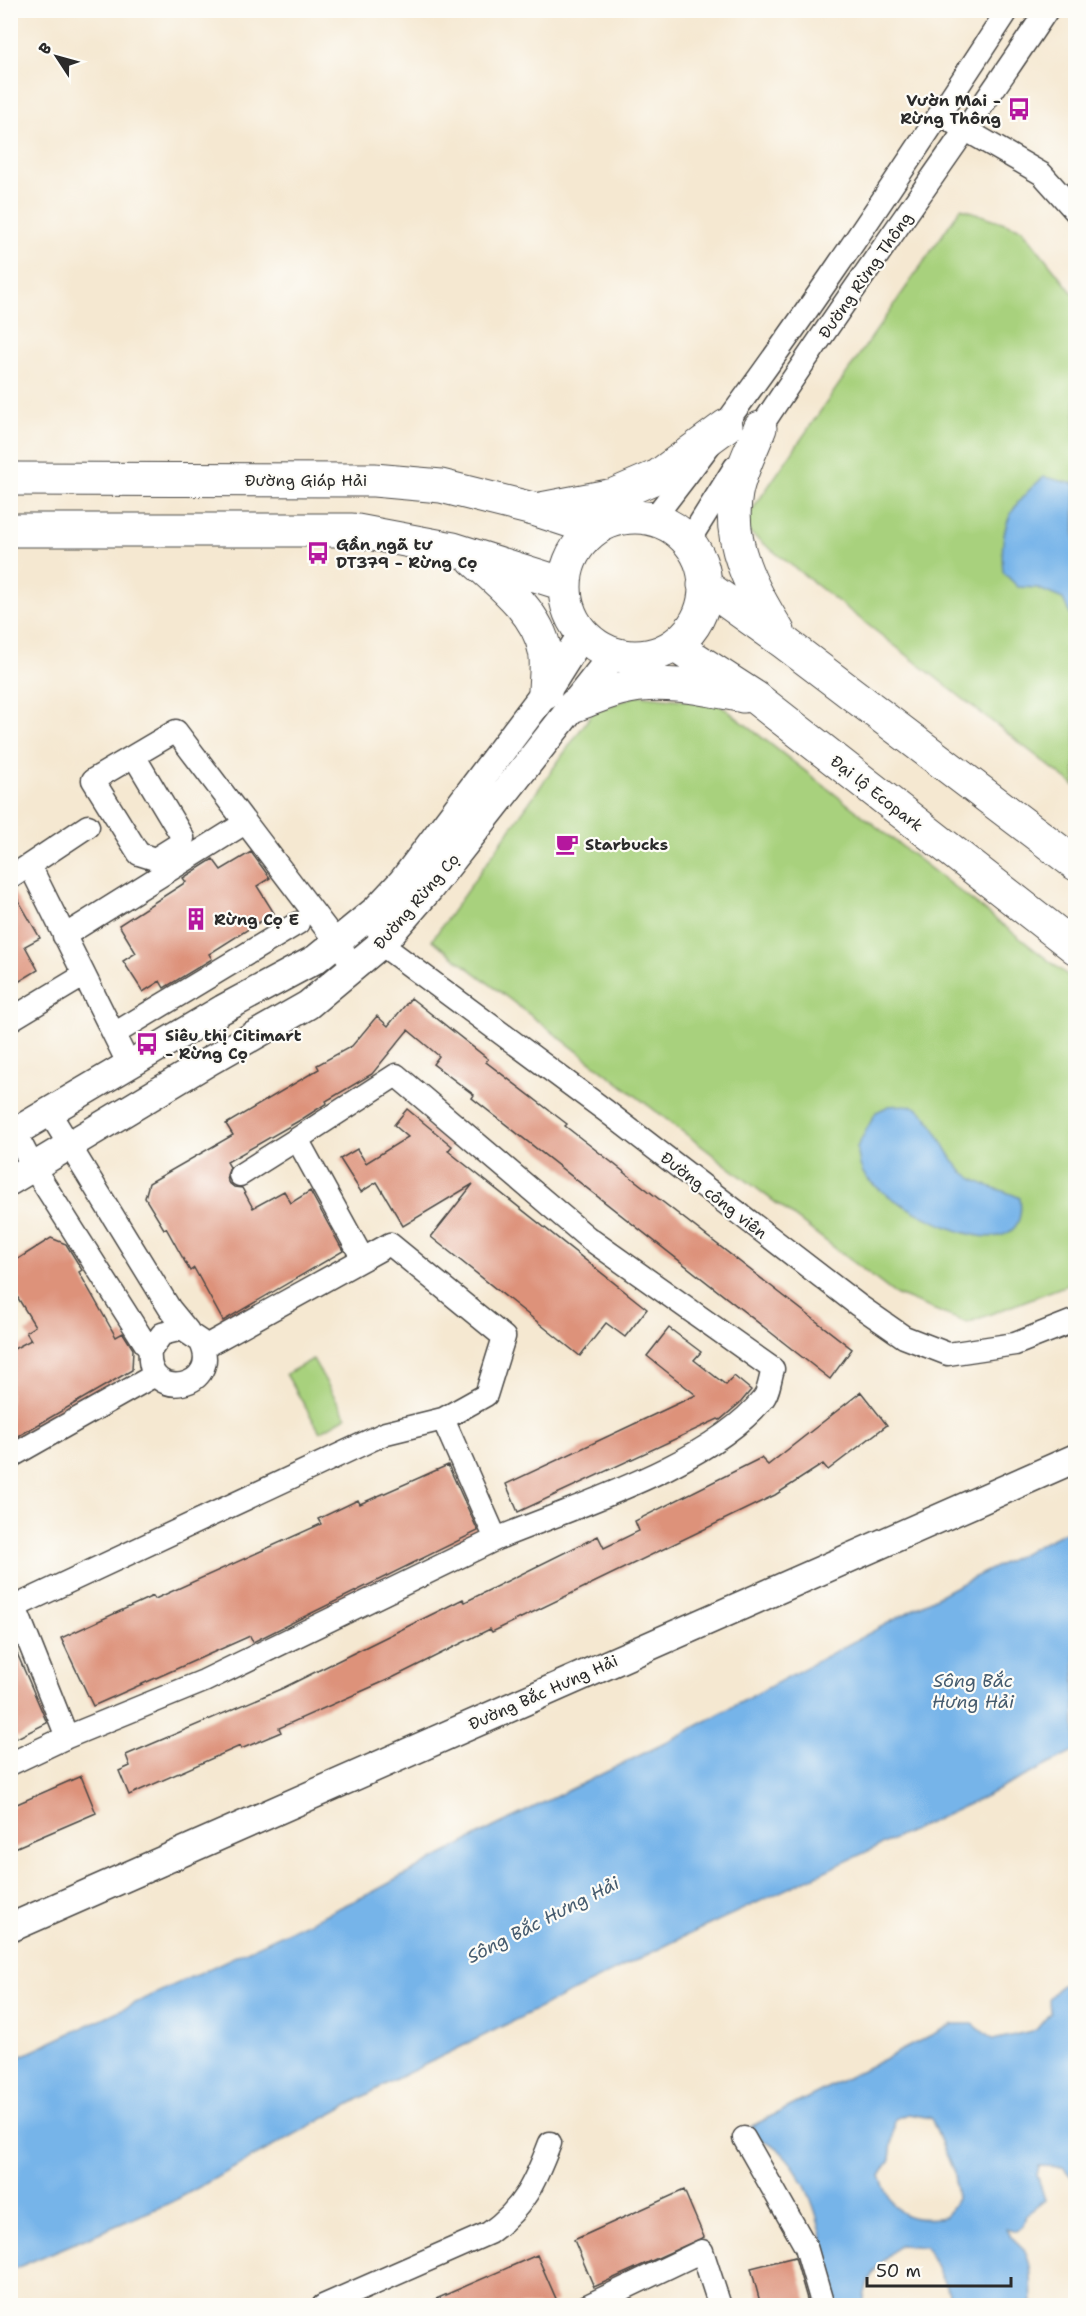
<svg xmlns="http://www.w3.org/2000/svg" width="1086" height="2316" font-family="'Shantell Sans',sans-serif">
<style>
.green{fill:#a8d17d;stroke:#6a7e54;stroke-width:1.5}
.water{fill:#76b4e9;stroke:#50708a;stroke-width:1.5;fill-rule:evenodd}
.building{fill:#dd927a}
.lines{fill:none;stroke-linecap:round;stroke-linejoin:round}
.minor-casing{stroke:#494744;stroke-width:25}
.tertiary-casing{stroke:#494744;stroke-width:31}
.trunk-casing{stroke:#494744;stroke-width:35}
.minor{stroke:#fff;stroke-width:22}
.tertiary{stroke:#fff;stroke-width:28}
.trunk{stroke:#fff;stroke-width:33}
.labels{text-anchor:middle;stroke-width:4.5;stroke-linejoin:round;paint-order:stroke}
.poi-label{font-size:16px;font-weight:bold;fill:#2b2b2b;stroke:#fdfcf7;text-anchor:start}
.street-label{font-size:16px;fill:#2b2b2b;stroke:#fdfcf7}
.water-label{font-size:18px;font-style:italic;fill:#455b6e;stroke:#fdfcf7}
</style>
<rect width="100%" height="100%" fill="#fdfcf7"/>
<filter id="ink" filterUnits="userSpaceOnUse"><feTurbulence type="fractalNoise" baseFrequency=".0167" numOctaves="2"/><feDisplacementMap in="SourceGraphic" scale="12" xChannelSelector="R" yChannelSelector="G"/><feConvolveMatrix kernelMatrix="1 2 1 2 8 2 1 2 1" color-interpolation-filters="sRGB"/></filter>
<filter id="wash" filterUnits="userSpaceOnUse"><feTurbulence type="fractalNoise" baseFrequency=".008" numOctaves="4" result="noise"/><feDisplacementMap in="SourceGraphic" scale="24" xChannelSelector="R" yChannelSelector="G"/><feGaussianBlur stdDeviation="1.35" result="paint"/><feColorMatrix in="noise" values="0 0 0 0 0 0 0 0 0 0 0 0 0 0 0 0 0 1.4 0 .05"/><feComposite in="paint" operator="in"/></filter>
<g filter="url(#wash)">
<rect width="100%" height="100%" fill="#f5e8d1"/>
<path class="green" d="M961,208L1022,229L1075,296V786L741,526Z
M638,695L719,704L1075,981V1282L967,1323L895,1294L432,940L593,712Z
M313,1359L346,1417L320,1432L286,1374Z"/>
<path class="water" d="M1044,477L1075,484V625L1063,599L1037,588L1018,587L1003,572C999,527 1009,505 1044,477Z
M889,1106C895,1106 905,1104 912,1106C932,1111 946,1157 962,1171C980,1187 1001,1188 1020,1198C1031,1283 891,1206 866,1177C859,1169 859,1157 857,1147L876,1112Z
M1075,1527V1751L978,1800L683,1937L388,2083L172,2202L11,2270V2061L371,1893L494,1827L667,1742L953,1588Z
M1075,1982V2181L1063,2167L1039,2166L1037,2174L1045,2200L1026,2215L1023,2226L1017,2231L1006,2228C1010,2239 1019,2242 1025,2251C1033,2265 1031,2289 1032,2305H948L949,2293L926,2247L900,2245C878,2263 866,2275 863,2305H836C825,2255 820,2189 780,2151C772,2144 761,2140 751,2136L750,2127L953,2024H973L993,2040L1036,2030L1050,2013L1049,1998L1062,1984ZM908,2114L931,2118L954,2173L957,2199L945,2217C904,2223 894,2214 880,2176L890,2159L895,2119Z"/>
<g id="blocks">
<path class="building" d="M251,852L270,878L257,886L274,913L209,954L212,959L164,988L160,981L143,992L123,961L136,953L119,925L186,882L183,878L213,859L221,870Z
M10,891H13L40,938L25,946L38,970L10,987Z
M411,998L488,1059L486,1062L567,1124L565,1126L852,1349L830,1379L472,1098L474,1095L433,1064L439,1056L408,1030L372,1074L326,1101L327,1103L302,1119L227,1162L230,1167L227,1175L228,1182L234,1187L242,1188L253,1208L284,1191L291,1203L310,1191L343,1251L223,1321L194,1268L190,1271L166,1228L164,1229L145,1198L149,1183L233,1135L226,1124L319,1069L317,1065L352,1046L377,1016L388,1026Z
M407,1109L452,1146L448,1151L647,1309L625,1337L606,1323L580,1356L431,1237L473,1184L403,1226L377,1182L361,1192L340,1159L357,1149L366,1163L408,1137L394,1125Z
M51,1238L66,1244L82,1270L79,1272L116,1337L123,1333L133,1349L132,1370L10,1441V1351L31,1340L26,1332L35,1326L10,1285V1264Z
M669,1328L701,1352L694,1360L726,1385L734,1376L751,1390L741,1402L720,1420L718,1419L518,1512L506,1484L696,1395L647,1356Z
M861,1392L887,1425L828,1470L823,1464L775,1495L492,1632L490,1629L394,1677L279,1728L281,1732L241,1749L240,1746L129,1795L119,1771L130,1766L126,1755L283,1688L463,1599L465,1602L598,1536L604,1548L639,1531L635,1521L761,1458L768,1465Z
M448,1465L478,1531L253,1642L250,1636L93,1706L61,1638L153,1596L155,1599L321,1524L318,1519L358,1500L360,1504Z
M10,1637L47,1723L17,1738L10,1726Z
M81,1776L96,1813L10,1850V1807Z
M684,2190L704,2237L594,2287L574,2240Z
M537,2255L557,2301L547,2306H420Z
M795,2257L809,2306H761L751,2268Z"/>
</g>
</g>
<g filter="url(#ink)">
<use href="#blocks" fill-opacity="0" stroke="#494744" stroke-width="1.5"/>
<g class="lines">
<g class="minor-casing">
<path id="minor" d="M954,123L1042,174L1076,212
M753,439C847,294 951,155 1047,10
M653,519C780,357 895,183 1008,10
M688,542L735,467
M134,756L183,838L179,844L155,859L139,854L93,780L176,731L346,955
M30,866L129,1065
M10,878L88,826
M378,928L381,944L606,1111L858,1305L904,1337L948,1354L1015,1344L1076,1320
M64,936L245,823
M10,1020L83,976
M114,1034L298,923
M49,1112L170,1309L188,1331
M15,1132L33,1167L150,1351C145,1405 225,1388 200,1341L182,1329L162,1334L150,1351
M240,1175L297,1139
M363,1259L297,1139L396,1075L587,1237L773,1369C770,1378 769,1392 763,1399C710,1465 573,1507 496,1539
M10,1457L155,1375
M10,1609L386,1433L443,1419L486,1395L504,1337L390,1244L204,1347
M67,1737L204,1681L496,1539L443,1419
M10,1764L67,1737L15,1607
M744,2138L806,2247L823,2306
M323,2306L489,2233C524,2208 535,2182 550,2143
M587,2306L702,2251L720,2306"/>
</g>
<g class="tertiary-casing">
<path id="tertiary" d="M10,1135L223,1009L316,959L376,910L403,881L545,693L583,633
M10,1181L211,1060L308,1005L381,944L429,889L614,654
M10,1928L1076,1458"/>
</g>
<g class="trunk-casing">
<path id="trunk" d="M760,428C752,449 740,471 736,493C727,543 752,590 778,631
M10,479L374,480L441,486L537,510L595,529
M541,509L614,495L658,476L726,426
M565 587a70 70 0 1 1 140 0a70 70 0 1 1-140 0Z
M10,530H352L453,549L564,584
M474,560C501,584 538,613 545,651C548,663 545,680 545,693
M704,585L785,643L1076,864
M674,645L756,698L1076,948
M575,705C589,700 604,693 619,689C659,678 703,688 743,696"/>
</g>
<use href="#minor" class="minor"/>
<use href="#tertiary" class="tertiary"/>
<use href="#trunk" class="trunk"/>
</g>
</g>
<defs>
<g id="bus-bare" transform="scale(1.8)"><path d="M-5-6H5V4H4V6H2V4H-2V6H-4V4H-5ZM-3.5-4V0h7V-4ZM-3.5 1.2v1.5H-2V1.2ZM2 1.2v1.5H3.5V1.2Z" fill="#b5179e" stroke="#fdfcf7" stroke-width="2.5" paint-order="stroke"/></g>
<g id="cafe-bare" transform="scale(1.8)"><path d="M-5.5-4.5H6V0H3Q3 3.5 0 3.5H-2.5Q-5.5 3.5-5.5 0ZM3-3.2v2h1.7v-2ZM-6 4.5H4V6H-6Z" fill="#b5179e" stroke="#fdfcf7" stroke-width="2.5" paint-order="stroke"/></g>
<g id="building-bare" transform="scale(1.8)"><path d="M-4-6H4V6H1V3H-1V6H-4ZM-2.5-4.3h1.7v1.8h-1.7ZM.8-4.3h1.7v1.8H.8ZM-2.5-1h1.7V.8h-1.7ZM.8-1h1.7V.8H.8Z" fill="#b5179e" stroke="#fdfcf7" stroke-width="2.5" paint-order="stroke"/></g>
</defs>
<g fill-rule="evenodd">
<use href="#bus-bare" x="1019" y="109"/>
<use href="#bus-bare" x="318" y="553"/>
<use href="#cafe-bare" x="567" y="844"/>
<use href="#building-bare" x="196" y="919"/>
<use href="#bus-bare" x="147" y="1044"/>
</g>
<g class="labels">
<g class="poi-label">
<text x="1001" y="106" text-anchor="end">Vườn Mai -<tspan x="1001" dy="18">Rừng Thông</tspan></text>
<text x="336" y="550">Gần ngã tư<tspan x="336" dy="18">DT379 - Rừng Cọ</tspan></text>
<text x="585" y="850">Starbucks</text>
<text x="214" y="925">Rừng Cọ E</text>
<text x="165" y="1041">Siêu thị Citimart<tspan x="165" dy="18">- Rừng Cọ</tspan></text>
</g>
<g class="street-label">
<text transform="translate(865 275) rotate(-55)" y="6">Đường Rừng Thông</text>
<text x="306" y="486">Đường Giáp Hải</text>
<text transform="translate(877 793) rotate(38)" y="6">Đại lộ Ecopark</text>
<text transform="translate(416 901) rotate(-49)" y="6">Đường Rừng Cọ</text>
<text transform="translate(714 1195) rotate(38)" y="6">Đường công viên</text>
<text transform="translate(543 1692) rotate(-24)" y="6">Đường Bắc Hưng Hải</text>
</g>
<g class="water-label">
<text x="973" y="1687">Sông Bắc<tspan x="973" dy="21">Hưng Hải</tspan></text>
<text transform="translate(543 1920) rotate(-27)" y="6">Sông Bắc Hưng Hải</text>
</g>
</g>
<rect width="1086" height="2316" fill="none" stroke="#fdfcf7" stroke-width="36"/>
<g transform="translate(57 57) rotate(306)" stroke="#fdfcf7" stroke-width="4.5" paint-order="stroke">
<path d="M0-4.5L10 22L0 15L-10 22Z" fill="#2b2b2b"/>
<text y="-9" font-size="16" font-weight="bold" text-anchor="middle" fill="#2b2b2b">B</text>
</g>
<path d="M867 2277v9h144v-9" fill="none" stroke="#2b2b2b" stroke-width="3"/>
<text x="876" y="2277" font-size="18" fill="#2b2b2b" stroke="#fdfcf7" stroke-width="4.5" paint-order="stroke">50 m</text>
</svg>
